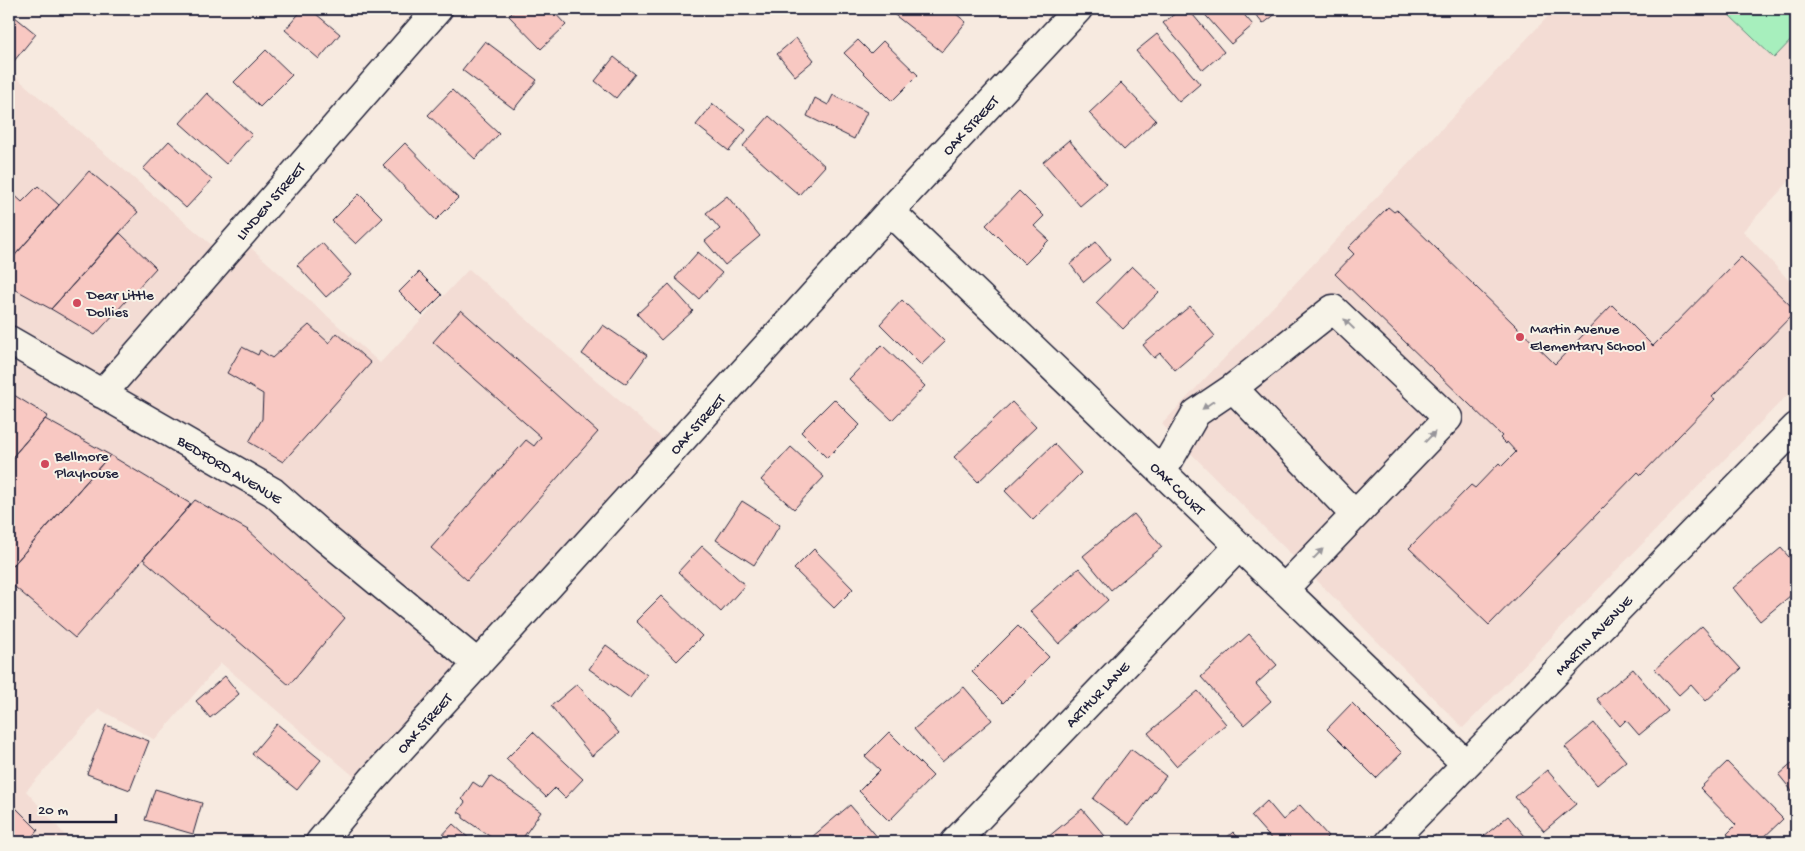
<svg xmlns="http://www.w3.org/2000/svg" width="1805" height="851" font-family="'Gochi Hand',sans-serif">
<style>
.built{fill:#f3dcd4}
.green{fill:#a7efbd;stroke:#64887c}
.building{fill:#f8c8c2;stroke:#22223b}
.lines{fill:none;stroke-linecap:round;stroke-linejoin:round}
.minor-casing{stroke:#22223b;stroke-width:31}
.minor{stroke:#f7f3e8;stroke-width:28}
.oneway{fill:#97959a}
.poi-dot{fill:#d1495b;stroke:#f7f3e8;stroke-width:2}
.labels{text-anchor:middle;stroke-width:4;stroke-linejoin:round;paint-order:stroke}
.street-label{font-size:15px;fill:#22223b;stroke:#f7f3e8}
.poi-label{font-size:15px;fill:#22223b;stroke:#f7f3e8;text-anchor:start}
</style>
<rect width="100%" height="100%" fill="#f7eae0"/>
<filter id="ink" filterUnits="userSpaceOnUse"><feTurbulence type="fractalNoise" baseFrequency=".02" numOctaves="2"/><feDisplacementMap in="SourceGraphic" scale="10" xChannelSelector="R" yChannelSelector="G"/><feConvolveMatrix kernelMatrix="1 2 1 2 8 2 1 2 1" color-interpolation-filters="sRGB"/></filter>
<g filter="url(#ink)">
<path class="built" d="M1555,9H1796V174L1743,231L1796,288V386L1463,728L1162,424Z
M11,73L214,247L232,231L380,363L469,269L671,446L363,784L221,663L155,740L99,709L26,791L71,842H9V75Z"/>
<path class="green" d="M1735,9H1796V35L1774,58L1729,15Z"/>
<path class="building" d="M303,9H310L340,34L319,59L285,30Z
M516,9H551L566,25L541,49L509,16Z
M887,9H950L966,22L942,52Z
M1181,9H1188L1224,52L1203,70L1163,23Z
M1200,9H1239L1253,25L1231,44Z
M1251,9H1282L1263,24Z
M9,12L36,34L14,61L9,57Z
M1157,34L1200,84L1179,102L1136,51Z
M796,38L814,60L795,76L777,54Z
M858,40L871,53L883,41L918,75L892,101L844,53Z
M485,41L537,80L514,109L462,70Z
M266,50L292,75L260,107L234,82Z
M614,57L635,74L616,98L595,81Z
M1121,83L1156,120L1124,150L1089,113Z
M452,90L499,134L475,159L428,115Z
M207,93L252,135L226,164L180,123Z
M833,95L867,112L854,139L807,116L815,98L828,105Z
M713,104L746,130L729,151L696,125Z
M769,116L825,166L799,195L743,146Z
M1069,140L1106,184L1080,206L1043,162Z
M169,141L212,180L186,208L143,169Z
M405,143L458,198L436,220L383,165Z
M89,171L138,212L51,309L9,286V262Z
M38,186L59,205L9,262V190L22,202Z
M1019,191L1044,216L1034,226L1049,240L1025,264L986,225Z
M359,194L383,218L356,244L332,221Z
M727,196L760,236L725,265L705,241L720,229L706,213Z
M1388,207L1394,212L1397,210L1555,364L1612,305L1653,346L1741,257L1796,311L1712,397L1715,399L1641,475L1638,472L1489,625L1409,548L1471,485L1475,488L1499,463L1502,466L1516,452L1507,442L1506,444L1500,438L1502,436L1335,274L1354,254L1348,248Z
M120,233L156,268L95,335L51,309Z
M1096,242L1110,260L1084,282L1070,264Z
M322,243L351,275L326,297L297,265Z
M698,252L722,273L699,299L675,278Z
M1132,266L1159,292L1123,329L1096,303Z
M419,272L442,295L422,315L399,292Z
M669,284L693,311L661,340L637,314Z
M902,300L945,342L921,365L880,324Z
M1190,306L1215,336L1175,370L1160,353L1154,358L1143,345Z
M461,310L598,432L467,580L431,548L526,440L534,446L541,437L433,342Z
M309,325L329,343L337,333L371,363L283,462L249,442L262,419L263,394L227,373L242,347L258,355L260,350L272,358Z
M603,325L647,355L626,384L582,354Z
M882,345L925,386L892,420L849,379Z
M9,392L48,416L9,461Z
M834,399L860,425L827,458L801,432Z
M1012,402L1036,427L978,482L954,457Z
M45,419L110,455L9,570V461Z
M1054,444L1081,473L1033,520L1005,491Z
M791,447L824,477L794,509L761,480Z
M110,455L191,504L75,638L9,582V570Z
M195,500L248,530L345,618L289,685L143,559Z
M742,501L780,525L754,565L716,540Z
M1134,514L1162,547L1111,590L1083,556Z
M702,546L745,585L721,612L678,572Z
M1781,548L1796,565V591L1760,621L1733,588Z
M814,549L853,589L834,608L794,569Z
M1079,568L1108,600L1059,644L1030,611Z
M661,596L702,636L677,661L636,621Z
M1018,626L1049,657L1003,703L972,672Z
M1702,626L1741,669L1706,701L1691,684L1679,695L1655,669Z
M1249,634L1277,665L1256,684L1271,701L1244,725L1201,677Z
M606,645L647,675L630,698L589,669Z
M1633,669L1668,711L1639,735L1626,720L1620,726L1597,699Z
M225,676L239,694L210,718L196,701Z
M577,684L619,733L592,756L551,706Z
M964,687L992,720L942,762L914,729Z
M1198,691L1226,724L1176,766L1148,733Z
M1352,703L1402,753L1376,778L1327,729Z
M1594,723L1626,761L1597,785L1565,747Z
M277,724L321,760L297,790L252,754Z
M106,725L149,741L130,790L87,774Z
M533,732L583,779L565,798L555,788L546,797L506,759Z
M889,732L933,776L889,821L859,791L880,770L865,756Z
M1131,749L1166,776L1129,825L1093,799Z
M1795,761L1796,762V796L1779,775Z
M1727,762L1783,819L1759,842H1736L1727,834L1736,825L1700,788Z
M1547,770L1576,804L1544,831L1515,797Z
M490,776L541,812L520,842H498L463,818V815L458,812L465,802L462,799L473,782L482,788Z
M155,789L202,803L193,834L145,820Z
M9,801L38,830L27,842H9Z
M1267,801L1283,820L1300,805L1328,836L1322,842H1274L1251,816Z
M850,805L879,839L876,842H806Z
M1082,809L1110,842H1042Z
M1508,816L1530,842H1477Z
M453,824L473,842H436Z
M1233,832L1243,842H1222Z"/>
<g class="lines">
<g class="minor-casing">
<path id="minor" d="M890,211L1466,764
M9,340L273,492L325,538L478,664
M1233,388L1355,515
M102,394L438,9
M1162,472L1196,413L1233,388L1333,309L1448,418L1284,589
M320,842L372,780L890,211L1078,9
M955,842L1239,546
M1390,842L1796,427"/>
</g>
<use href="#minor" class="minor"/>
</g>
<defs><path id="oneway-solid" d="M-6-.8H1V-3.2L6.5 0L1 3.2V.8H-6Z" transform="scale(1.25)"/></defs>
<g class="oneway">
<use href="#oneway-solid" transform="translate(1349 324) rotate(-136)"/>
<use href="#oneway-solid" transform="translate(1208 405) rotate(145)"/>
<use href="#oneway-solid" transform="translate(1430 437) rotate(-46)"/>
<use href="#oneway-solid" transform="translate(1318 554) rotate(-46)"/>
</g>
</g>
<g class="poi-dot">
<circle cx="77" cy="303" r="5"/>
<circle cx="1520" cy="337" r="5"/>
<circle cx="45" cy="464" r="5"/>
</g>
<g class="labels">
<g class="street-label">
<text transform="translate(970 125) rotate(-47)" y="5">OAK STREET</text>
<text transform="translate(270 201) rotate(-49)" y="5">LINDEN STREET</text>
<text transform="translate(697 424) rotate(-48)" y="5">OAK STREET</text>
<text transform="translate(230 469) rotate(31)" y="5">BEDFORD AVENUE</text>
<text transform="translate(1178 488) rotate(44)" y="5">OAK COURT</text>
<text transform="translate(1593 635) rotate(-46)" y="5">MARTIN AVENUE</text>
<text transform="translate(1097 694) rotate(-46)" y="5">ARTHUR LANE</text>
<text transform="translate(424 723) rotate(-48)" y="5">OAK STREET</text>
</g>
<g class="poi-label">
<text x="87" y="299">Dear Little<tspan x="87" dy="17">Dollies</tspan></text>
<text x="1530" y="333">Martin Avenue<tspan x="1530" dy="17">Elementary School</tspan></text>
<text x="55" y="460">Bellmore<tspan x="55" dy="17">Playhouse</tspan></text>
</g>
</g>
<rect width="1805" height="851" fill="none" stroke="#f7f3e8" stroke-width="30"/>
<rect x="15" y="15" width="1775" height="821" fill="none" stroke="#22223b" stroke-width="2" filter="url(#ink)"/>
<path d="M30 814v8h86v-8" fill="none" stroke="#22223b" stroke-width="2.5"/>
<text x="38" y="814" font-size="15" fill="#22223b" stroke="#f7f3e8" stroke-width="4" paint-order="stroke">20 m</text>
</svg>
